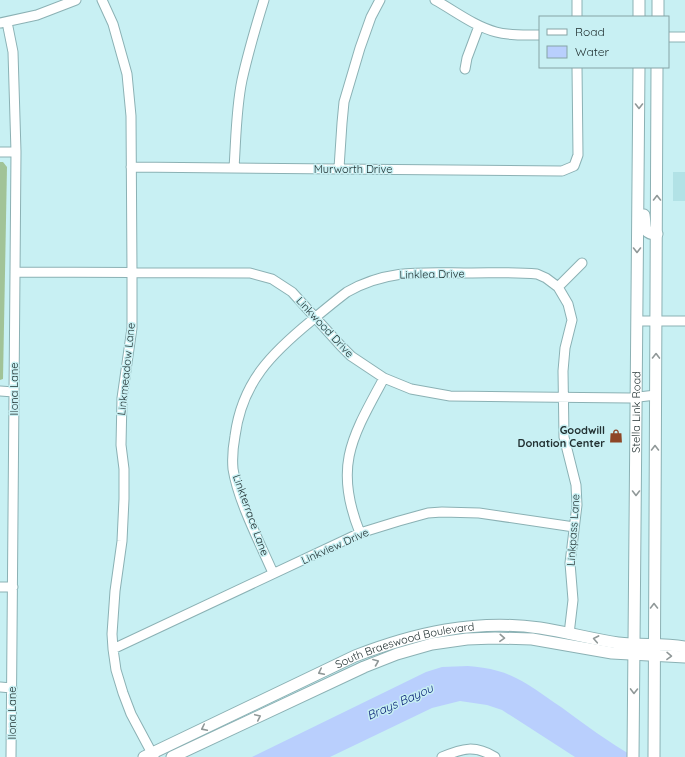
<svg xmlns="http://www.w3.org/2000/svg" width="685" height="757" font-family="Quicksand,sans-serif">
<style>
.built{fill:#b2e2e6}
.green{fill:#a1c397}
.water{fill:#b9cffd}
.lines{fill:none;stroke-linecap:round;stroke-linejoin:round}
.minor-casing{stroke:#8bb1b4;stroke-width:11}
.major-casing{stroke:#8bb1b4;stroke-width:13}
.minor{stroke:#fff;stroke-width:9}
.major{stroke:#fff;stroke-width:11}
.oneway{stroke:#909898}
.labels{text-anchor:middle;stroke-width:3;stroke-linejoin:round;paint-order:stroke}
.street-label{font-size:11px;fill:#223132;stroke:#c8f0f3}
.poi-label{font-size:11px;font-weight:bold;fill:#223132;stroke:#c8f0f3;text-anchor:end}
.water-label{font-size:12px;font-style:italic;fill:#0b2378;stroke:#c8f0f3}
</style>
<rect width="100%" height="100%" fill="#c8f0f3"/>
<path class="built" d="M673,172H685V201H673Z"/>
<path class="green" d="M0,162H3L7,167L3,379L0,380Z"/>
<path class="water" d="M468,666C478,667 488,668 498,671C521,677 541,694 561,707C585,725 609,742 634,757H575L502,710L487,705L460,701L432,708L330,757H252L426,672L442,667Z"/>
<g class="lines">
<g class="minor-casing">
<path id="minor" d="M102,0L113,24L127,74L131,116L132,273V328L122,398L121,445L124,469V499L122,541L115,591L112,634L113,649L116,670L123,693L131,714L154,757
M435,0C455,11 474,26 496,32C510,36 526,35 540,35
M577,0V17
M7,22L13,52L16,152L11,757
M0,23L37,15L76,0
M668,37H685
M465,69L467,58L479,26
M0,152H16
M131,167L562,171L574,166L578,155L577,67
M234,168C236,139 236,109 242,80C248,53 256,26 264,0
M339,168L342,123L344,102L360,48L371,17L380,0
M15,272L250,273L272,279L292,292L341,346L351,356L384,378L411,389L450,396L630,398L656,395
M558,287L582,263
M637,321H685
M0,391L14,392
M360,533C333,466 352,437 384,378
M273,573C260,543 238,501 233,469C232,458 233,447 235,436C242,382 272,353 311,321C323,311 335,301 347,292C389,268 426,273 472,273C494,273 516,272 537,274L546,278L558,287L568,304L572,320L565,348L563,371L564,437L576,485L577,505L570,563L573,600L569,634
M0,587H13
M113,649L360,533L399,521L428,513L442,512L479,513L574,527
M0,687L12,688
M442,757C463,748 475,745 495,757"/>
</g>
<g class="major-casing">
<g id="major">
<path d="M639,17V0"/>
<path d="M658,17V0"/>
<path d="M644,215C646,226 642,234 657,234"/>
<path id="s1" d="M144,757L355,656C415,633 475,619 540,628C566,632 592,639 618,643C640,646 663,643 685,647"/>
<path d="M172,757L364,667L397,654L432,644L467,639L495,638L532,639L612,653L685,657"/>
<path id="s2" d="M633,757L639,67"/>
<path d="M654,757L657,67"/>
</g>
</g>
<use href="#minor" class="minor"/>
<use href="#major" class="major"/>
</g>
<defs><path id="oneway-chevron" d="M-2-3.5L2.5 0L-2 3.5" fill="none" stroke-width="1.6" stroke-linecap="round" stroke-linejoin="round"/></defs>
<g class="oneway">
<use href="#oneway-chevron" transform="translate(639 106) rotate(90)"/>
<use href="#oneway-chevron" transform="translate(657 198) rotate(-90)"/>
<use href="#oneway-chevron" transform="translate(637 250) rotate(90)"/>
<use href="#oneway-chevron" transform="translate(656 356) rotate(-89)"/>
<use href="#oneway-chevron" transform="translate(655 448) rotate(-90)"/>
<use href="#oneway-chevron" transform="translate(636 493) rotate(90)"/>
<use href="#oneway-chevron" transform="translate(654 606) rotate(-90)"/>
<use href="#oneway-chevron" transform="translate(502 638) rotate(3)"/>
<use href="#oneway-chevron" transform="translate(596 639) rotate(-169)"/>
<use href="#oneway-chevron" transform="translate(669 656) rotate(1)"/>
<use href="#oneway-chevron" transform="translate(376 662) rotate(-22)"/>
<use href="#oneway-chevron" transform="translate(321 672) rotate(154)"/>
<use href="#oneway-chevron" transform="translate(634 691) rotate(91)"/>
<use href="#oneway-chevron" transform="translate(258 717) rotate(-25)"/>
<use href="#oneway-chevron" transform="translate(204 728) rotate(154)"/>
</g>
<defs>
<g id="shop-bare" transform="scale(1.08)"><path d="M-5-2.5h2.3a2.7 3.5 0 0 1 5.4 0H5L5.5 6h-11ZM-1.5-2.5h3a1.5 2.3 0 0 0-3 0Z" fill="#8e4626" stroke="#c8f0f3" stroke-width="2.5" paint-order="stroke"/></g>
</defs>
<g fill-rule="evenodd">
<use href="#shop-bare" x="616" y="436"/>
</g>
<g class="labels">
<g class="street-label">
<text x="353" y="173">Murworth Drive</text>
<text transform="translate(432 274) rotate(-1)" y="4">Linklea Drive</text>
<text transform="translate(325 327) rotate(47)" y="4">Linkwood Drive</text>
<text transform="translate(126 369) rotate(-84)" y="4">Linkmeadow Lane</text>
<text transform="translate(14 389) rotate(-90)" y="4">Ilona Lane</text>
<text dy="4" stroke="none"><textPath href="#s2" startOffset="345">Stella Link Road</textPath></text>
<text transform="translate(251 515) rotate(70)" y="4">Linkterrace Lane</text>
<text transform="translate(573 530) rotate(-86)" y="4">Linkpass Lane</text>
<text transform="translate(335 546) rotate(-24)" y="4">Linkview Drive</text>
<text dy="4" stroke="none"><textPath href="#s1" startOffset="285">South Braeswood Boulevard</textPath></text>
<text transform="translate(12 713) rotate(-90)" y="4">Ilona Lane</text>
</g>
<g class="poi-label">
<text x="605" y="434">Goodwill<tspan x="605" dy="13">Donation Center</tspan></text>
</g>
<g class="water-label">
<text transform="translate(400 702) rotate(-24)" y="4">Brays Bayou</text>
</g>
</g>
<rect x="539" y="16" width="130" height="52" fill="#c8f0f3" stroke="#86a4a6"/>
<rect x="547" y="29" width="20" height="6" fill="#ffffff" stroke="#86a4a6"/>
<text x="575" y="36" font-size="12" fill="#223132">Road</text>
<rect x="547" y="46" width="20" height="12" fill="#b9cffd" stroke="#86a4a6"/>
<text x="575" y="56" font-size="12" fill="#223132">Water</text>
</svg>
